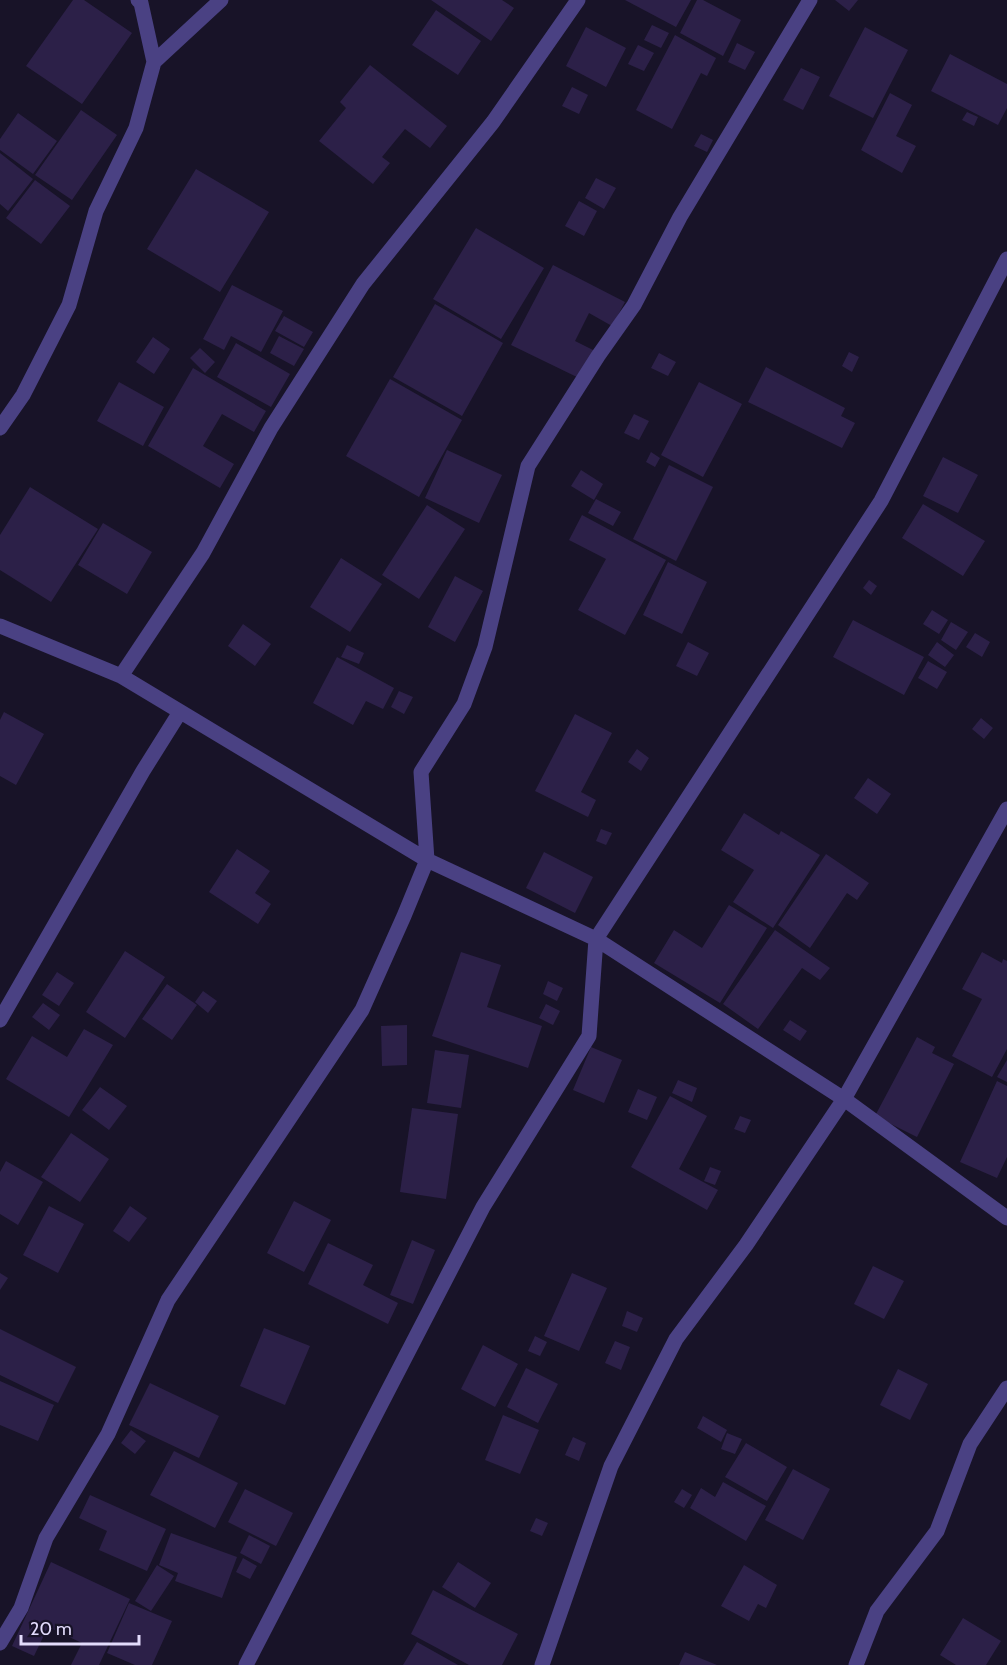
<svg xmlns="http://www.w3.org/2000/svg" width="1007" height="1665" font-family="Cabin,sans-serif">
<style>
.building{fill:#2c2048}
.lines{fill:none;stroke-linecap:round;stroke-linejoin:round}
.minor{stroke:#4a4183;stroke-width:15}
</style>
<rect width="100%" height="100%" fill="#181328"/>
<path class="building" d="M73,0H84L132,33L82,104L26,66Z
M431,0H502L514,8L491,41Z
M625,0H691L676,27Z
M697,0H703L741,20L723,56L680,33Z
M835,0H858L849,11Z
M436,10L481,41L458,75L412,45Z
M652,25L669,33L661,48L644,40Z
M586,27L626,48L606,87L566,66Z
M865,27L908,50L873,118L829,96Z
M675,35L716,58L707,76L701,73L672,129L636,110Z
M737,43L755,52L745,70L728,62Z
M638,45L654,53L644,71L628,64Z
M950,54L1007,84V108L998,125L931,91Z
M370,65L447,126L430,148L405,129L382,157L390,163L373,184L319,141L346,108L340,102Z
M801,68L820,77L803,110L783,100Z
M572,87L588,95L579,114L562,106Z
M890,93L912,105L896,136L916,146L902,173L861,150Z
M81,110L117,135L72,200L35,175Z
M967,112L978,117L974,126L962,120Z
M18,113L57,141L33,174L0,150V139Z
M701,134L713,140L707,152L694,146Z
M0,153L33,179L8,211L0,204Z
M196,169L269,212L220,292L147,249Z
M596,178L616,188L604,209L585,198Z
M35,180L70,206L41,244L6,218Z
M579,201L597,211L584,236L565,226Z
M476,228L544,268L501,339L433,299Z
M553,265L625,302L612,326L589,313L575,341L595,351L581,379L511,345Z
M232,285L283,311L261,352L231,336L224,350L203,339Z
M435,304L503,343L462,416L393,377Z
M284,316L313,332L304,347L275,331Z
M279,336L304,349L294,366L270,353Z
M153,337L170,349L154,374L136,362Z
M236,343L290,374L271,407L217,377Z
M200,348L215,362L205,373L190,358Z
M849,352L859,357L852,372L842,366Z
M659,353L676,362L668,376L651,368Z
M766,367L845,408L841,416L855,423L842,448L748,402Z
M193,368L266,411L254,432L222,414L203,446L234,464L220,488L148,446Z
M390,379L462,420L419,497L346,456Z
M119,382L164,407L143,446L97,421Z
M699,382L742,404L703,477L661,455Z
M634,414L649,421L639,440L624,433Z
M447,450L502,475L479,523L425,498Z
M651,452L660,458L655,467L646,462Z
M943,457L978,475L958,513L923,496Z
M669,465L713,487L676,561L633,539Z
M581,470L603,484L594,500L571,486Z
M30,487L98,529L51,602L0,570V535Z
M596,499L621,512L613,526L588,513Z
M923,504L985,541L963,576L902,538Z
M427,505L465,529L419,599L382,575Z
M582,515L666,560L625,635L578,610L606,559L569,540Z
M103,523L152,552L127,594L78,565Z
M341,558L382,584L350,632L310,607Z
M668,562L707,582L682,634L643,615Z
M455,576L483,591L455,642L428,627Z
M869,580L877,586L871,595L863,588Z
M932,610L948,620L939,634L923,624Z
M853,620L924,657L904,695L833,657Z
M951,622L968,632L956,650L941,640Z
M243,624L271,644L255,666L228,646Z
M975,633L990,642L982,657L966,647Z
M688,642L709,653L697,676L676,666Z
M937,642L954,655L945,667L928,655Z
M347,645L364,653L359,664L341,657Z
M337,657L394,688L383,709L366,701L353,725L313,703Z
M928,661L947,672L937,689L918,678Z
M399,691L413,697L404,714L391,707Z
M4,712L44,734L16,785L0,776V720Z
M575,714L612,733L581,792L596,800L588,817L535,791Z
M981,718L993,728L984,739L972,729Z
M637,749L649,758L641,771L628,762Z
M868,778L891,794L877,814L854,798Z
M744,813L779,835L781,831L820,855L773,928L733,902L754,870L721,850Z
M601,829L612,833L606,845L596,841Z
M237,849L270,871L255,893L271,904L258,924L209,892Z
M544,852L593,877L575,913L526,888Z
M826,854L869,883L857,900L847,893L810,948L778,925Z
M729,905L767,928L720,1003L654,963L674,930L702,948Z
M775,930L830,968L820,980L802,968L758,1029L723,1004Z
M125,951L165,977L125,1038L86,1012Z
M461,952L501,965L487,1007L542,1026L528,1068L432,1036Z
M982,952L1002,963L1003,959L1007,961V1049L992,1077L952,1056L982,999L962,989Z
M57,972L74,983L59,1006L42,995Z
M548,981L563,988L557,1001L543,994Z
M167,984L197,1005L172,1040L142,1019Z
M203,991L217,1001L208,1013L195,1002Z
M43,1003L60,1015L49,1030L32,1017Z
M546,1004L560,1011L553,1025L539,1018Z
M790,1020L807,1031L800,1041L783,1030Z
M407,1025V1065L382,1066L381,1026Z
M84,1029L113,1045L69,1117L6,1079L32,1036L67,1057Z
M917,1037L935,1047L932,1053L954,1064L917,1137L875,1116Z
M591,1047L622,1060L604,1103L573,1090Z
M435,1050L469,1055L461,1108L427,1103Z
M1007,1060V1082L997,1077Z
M678,1080L697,1088L692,1102L672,1093Z
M997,1081L1007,1086V1157L997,1178L960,1162Z
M100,1087L127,1106L109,1130L82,1110Z
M638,1089L657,1097L647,1120L628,1112Z
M670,1096L707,1116L679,1169L718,1190L707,1210L631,1167Z
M412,1108L458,1114L446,1199L400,1192Z
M740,1116L751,1120L745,1133L734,1129Z
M71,1133L109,1159L80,1202L41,1177Z
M6,1161L43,1182L18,1225L0,1214V1172Z
M710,1167L721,1171L715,1185L704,1181Z
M294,1201L331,1220L304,1272L267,1253Z
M49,1206L84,1224L58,1273L23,1255Z
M130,1206L147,1218L129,1242L113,1231Z
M412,1240L435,1250L413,1304L390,1295Z
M328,1243L373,1265L363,1285L398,1303L388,1324L308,1284Z
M873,1266L904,1281L884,1319L854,1304Z
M0,1273L8,1278L0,1290Z
M572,1273L607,1288L579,1351L544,1336Z
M627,1311L643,1318L637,1332L622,1326Z
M264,1328L310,1346L285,1405L240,1386Z
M0,1329L76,1367L58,1403L0,1375Z
M535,1336L547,1342L540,1356L528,1351Z
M615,1341L630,1347L621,1370L605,1363Z
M483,1345L518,1364L495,1407L461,1389Z
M526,1368L558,1384L538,1423L507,1407Z
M898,1369L928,1384L910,1420L880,1405Z
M0,1381L54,1405L38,1441L0,1425Z
M150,1383L219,1416L199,1458L129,1425Z
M503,1415L539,1430L520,1474L485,1460Z
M703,1416L727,1430L721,1442L697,1428Z
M131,1430L146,1441L135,1454L121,1443Z
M727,1433L742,1439L735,1454L721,1449Z
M573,1437L586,1443L579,1461L565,1455Z
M746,1443L787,1467L767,1501L725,1477Z
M174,1451L238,1483L215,1528L150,1495Z
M793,1469L830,1489L803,1540L765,1520Z
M723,1482L766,1506L746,1541L690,1508L701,1488L715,1497Z
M245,1489L293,1513L276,1546L228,1522Z
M682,1489L692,1495L684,1508L674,1502Z
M90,1495L166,1529L147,1571L99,1550L107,1531L79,1518Z
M536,1518L548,1523L542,1536L530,1531Z
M171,1533L237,1557L222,1598L175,1581L178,1573L159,1565Z
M249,1535L270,1546L261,1564L240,1553Z
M243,1558L257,1566L250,1579L236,1572Z
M51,1562L130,1599L99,1665H71L82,1643L48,1627L34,1656L12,1646Z
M458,1562L491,1583L475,1608L442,1587Z
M157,1565L174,1576L151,1611L135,1601Z
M744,1565L777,1585L766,1608L758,1604L749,1621L721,1606Z
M433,1590L518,1634L502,1665H469L411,1634Z
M129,1603L172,1621L152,1665H135L107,1653Z
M963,1618L1001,1641L986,1665H956L940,1655Z
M417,1642L458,1665H403Z
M685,1652L717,1665H679Z"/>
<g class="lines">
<path class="minor" d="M154,62L221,0
M0,428L23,395L69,305L96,211L136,128L154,62L141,3L138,0
M0,626L121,676L427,860L596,939L844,1099L1007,1218
M121,676L203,553L271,428L363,284L493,122L578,0
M0,1020L143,771L180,712
M0,1643L21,1608L46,1538L108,1434L168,1300L362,1010L404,916L427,860L421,772L464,704L485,647L528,466L598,356L634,305L680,217L810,0
M246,1665L483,1207L589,1036L596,939L881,501L1007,259
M542,1665L611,1466L676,1339L746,1245L844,1099L1007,809
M856,1665L877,1611L937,1531L970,1444L1007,1388"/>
</g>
<path d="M21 1635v9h118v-9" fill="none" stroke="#e3dcfc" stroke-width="3"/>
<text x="30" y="1635" font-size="18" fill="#e3dcfc" stroke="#181328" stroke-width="4.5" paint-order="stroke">20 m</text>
</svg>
